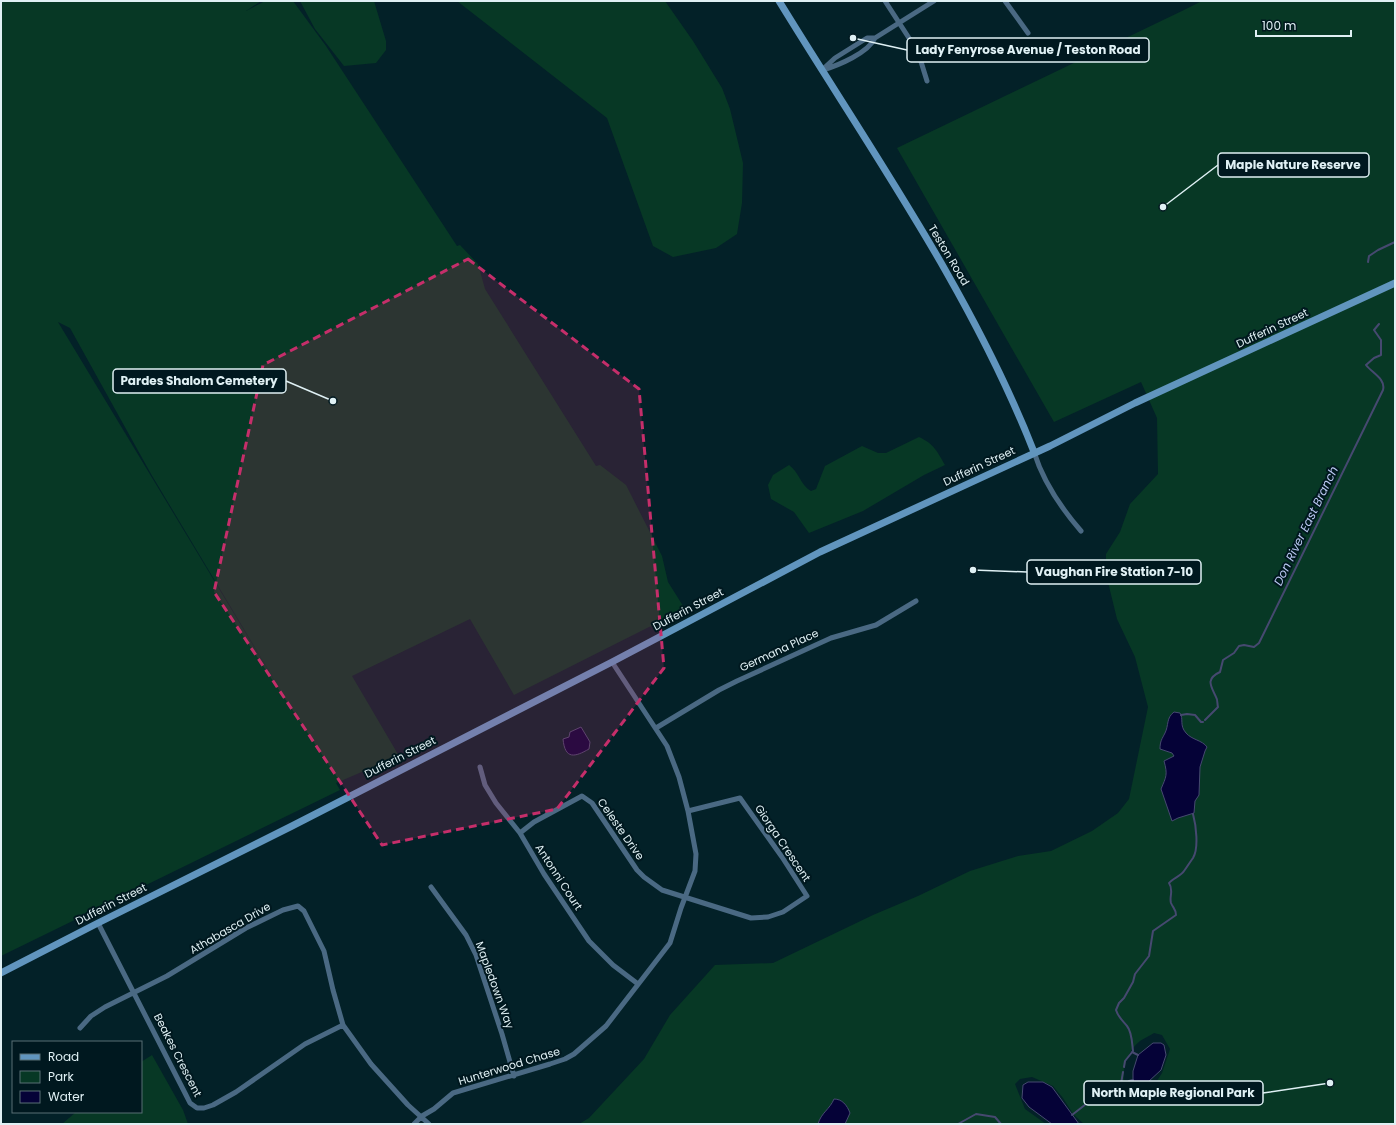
<svg xmlns="http://www.w3.org/2000/svg" width="1396" height="1125" font-family="Poppins,sans-serif">
<style>
.green{fill:#073825;fill-rule:evenodd}
.water{fill:#050237;stroke:#464970}
.lines{fill:none;stroke-linecap:round;stroke-linejoin:round}
.stream{stroke:#464970;stroke-width:2}
.street{stroke:#4a6983;stroke-width:5}
.secondary{stroke:#6195be;stroke-width:7}
.marked{fill:#c52e6a;fill-opacity:0.2;stroke:#c52e6a;stroke-width:3;stroke-dasharray:8 5;stroke-linejoin:round}
.labels{text-anchor:middle;stroke-width:4;stroke-linejoin:round;paint-order:stroke}
.street-label{font-size:11px;fill:#dff0f4;stroke:#00181f}
.water-label{font-size:12px;font-style:italic;fill:#bac8f2;stroke:#00181f}
.leader{fill:none;stroke:#dff0f4;stroke-width:1.5}
.callout-dot{fill:#dff0f4;stroke:#00181f;stroke-width:1.5}
.callout{fill:#00181f;stroke:#dff0f4;stroke-width:1.5}
.callout-label{font-size:12px;text-anchor:middle;font-weight:bold;fill:#dff0f4}
</style>
<rect width="100%" height="100%" fill="#032128"/>
<path class="green" d="M1,1H261L246,11L265,1H293L326,46L457,246L460,245L478,264L485,289L596,466L600,465L626,485L662,556L668,582L685,609L676,614L677,617L649,627L514,695L470,619L352,676L399,756L336,783L340,790L1,956ZM58,322L70,328L151,474L308,736Z
M300,1H374L386,41V50L376,63L344,66L315,29Z
M457,1H665L693,41L722,88L730,109L743,163L742,203L737,234L716,248L673,257L653,246L607,118Z
M1202,1H1395V307L1394,308H1395V1124H1084L1073,1114L1063,1098L1053,1086L1032,1077L1020,1079L1015,1084L1025,1109L1046,1124H579L589,1118L644,1059L670,1015L715,965L773,963L873,915L918,896L970,871L1018,856L1051,851L1092,831L1118,813L1129,799L1148,707L1135,657L1117,619L1106,574V554L1120,532L1130,504L1158,474L1157,418L1141,382L1054,422L897,148L1184,10ZM1154,1033L1162,1035L1170,1049L1162,1073L1155,1084L1135,1092L1125,1088C1121,1072 1126,1052 1140,1041C1144,1038 1150,1036 1154,1033Z
M919,437C934,444 937,451 945,465L924,475L863,511L809,533L794,512L771,499L768,485L773,475L789,465C799,472 801,486 811,491L816,489L825,466L862,446L878,453H886Z
M152,1055L183,1110L188,1124H62L76,1112H141V1062Z"/>
<path class="water" d="M1174,712L1180,713C1184,719 1179,725 1186,733C1192,740 1202,740 1207,747L1205,751L1200,767L1199,795L1195,801L1194,813L1178,818L1172,821L1161,789C1166,777 1168,775 1164,761L1174,756L1172,753L1160,749C1160,741 1162,739 1165,733C1169,725 1166,718 1174,712Z
M581,727L590,742L589,749C575,757 565,760 563,739L569,737L570,732Z
M1153,1043H1161L1164,1045L1166,1055L1161,1070L1148,1082L1137,1086L1133,1080V1071L1138,1055Z
M1028,1082H1043L1052,1087L1079,1124H1052L1029,1107L1022,1098L1023,1085Z
M834,1099C842,1099 847,1105 850,1113L845,1124H818C821,1113 830,1109 834,1099Z"/>
<g class="lines">
<path class="stream" d="M1368,262L1369,256L1378,250L1395,242
M1181,715L1187,714L1195,715L1201,722H1203
M1205,720L1218,707C1217,704 1218,700 1216,697C1211,686 1205,679 1220,672L1223,660L1234,653L1239,646L1244,645L1254,647L1259,643L1383,390C1386,379 1372,373 1366,365L1374,358L1381,355V340L1374,330L1379,324
M1132,1052L1138,1055
M1124,1067L1125,1061L1133,1051C1132,1043 1132,1032 1127,1026C1123,1021 1118,1017 1116,1010L1119,1003L1124,998L1133,982L1135,974L1149,956L1153,931L1176,915C1176,909 1173,908 1171,903C1169,897 1174,890 1169,883C1173,878 1181,876 1184,871C1187,867 1190,862 1193,858C1199,848 1196,825 1193,814
M1129,1081L1133,1080
M1121,1084L1123,1072
M1072,1115C1088,1103 1103,1088 1123,1083
M958,1124L976,1114L995,1117L1001,1124"/>
<path class="street" d="M885,1L918,52L927,81
M1005,1L1028,33
M822,70L835,58L867,38H875L934,1
M823,70C839,65 868,53 875,38
M1034,452C1043,481 1061,508 1081,531
M656,728L719,690L737,681L831,638L876,625L916,601
M480,767L485,785L496,803L520,833L544,874L589,941L613,965L638,984
M520,833L534,822L582,796L592,803L637,870L644,877L662,890L751,918L768,917L783,912L807,896L782,857L740,798L688,811
M431,887L466,935L476,955L502,1034L514,1076
M98,923L186,1095L190,1103L197,1108H204L213,1105L236,1092L305,1044L343,1025
M80,1028L91,1016L105,1007L167,976L246,928L283,910L298,906L304,911L324,951L333,990L343,1025L371,1064L408,1105L429,1124
M414,1124L422,1116L434,1109L453,1093L550,1064L565,1059L574,1054L606,1026L670,943L681,908L695,871L696,854L688,811L679,777L667,746L612,662"/>
<path class="secondary" d="M779,1C869,148 971,291 1034,452
M1,973L98,923L292,826L612,662L820,552L1050,446L1135,403L1395,283"/>
</g>
<path class="marked" d="M468,259L639,389L664,668L557,809L382,845L214,592L263,365Z"/>
<g class="labels">
<g class="street-label">
<text transform="translate(949 255) rotate(59)" y="4">Teston Road</text>
<text transform="translate(1272 328) rotate(-25)" y="4">Dufferin Street</text>
<text transform="translate(979 466) rotate(-25)" y="4">Dufferin Street</text>
<text transform="translate(688 609) rotate(-28)" y="4">Dufferin Street</text>
<text transform="translate(779 650) rotate(-25)" y="4">Germana Place</text>
<text transform="translate(400 757) rotate(-27)" y="4">Dufferin Street</text>
<text transform="translate(621 829) rotate(55)" y="4">Celeste Drive</text>
<text transform="translate(783 843) rotate(56)" y="4">Giorga Crescent</text>
<text transform="translate(559 877) rotate(57)" y="4">Antonni Court</text>
<text transform="translate(111 904) rotate(-27)" y="4">Dufferin Street</text>
<text transform="translate(230 928) rotate(-30)" y="4">Athabasca Drive</text>
<text transform="translate(495 985) rotate(70)" y="4">Mapledown Way</text>
<text transform="translate(178 1055) rotate(63)" y="4">Beakes Crescent</text>
<text transform="translate(509 1066) rotate(-17)" y="4">Hunterwood Chase</text>
</g>
<g class="water-label">
<text transform="translate(1306 526) rotate(-64)" y="4">Don River East Branch</text>
</g>
</g>
<path class="leader" d="M853 38L907 50M1163 207L1218 165M333 401L286 381M973 570L1027 572M1330 1083L1263 1093"/>
<g class="callout-dot">
<circle cx="853" cy="38" r="4"/>
<circle cx="1163" cy="207" r="4"/>
<circle cx="333" cy="401" r="4"/>
<circle cx="973" cy="570" r="4"/>
<circle cx="1330" cy="1083" r="4"/>
</g>
<g class="callout">
<rect x="907" y="38" width="242" height="24" rx="4"/>
<rect x="1218" y="153" width="151" height="24" rx="4"/>
<rect x="113" y="369" width="173" height="24" rx="4"/>
<rect x="1027" y="560" width="174" height="24" rx="4"/>
<rect x="1084" y="1081" width="179" height="24" rx="4"/>
</g>
<g class="callout-label">
<text x="1028" y="54">Lady Fenyrose Avenue / Teston Road</text>
<text x="1293" y="169">Maple Nature Reserve</text>
<text x="199" y="385">Pardes Shalom Cemetery</text>
<text x="1114" y="576">Vaughan Fire Station 7-10</text>
<text x="1173" y="1097">North Maple Regional Park</text>
</g>
<rect width="1396" height="1125" fill="none" stroke="#dff0f4" stroke-width="4"/>
<rect x="12" y="1041" width="130" height="72" fill="#00181f" stroke="#596e74"/>
<rect x="20" y="1054" width="20" height="6" fill="#6195be" stroke="#596e74"/>
<text x="48" y="1061" font-size="12" fill="#dff0f4">Road</text>
<rect x="20" y="1071" width="20" height="12" fill="#073825" stroke="#596e74"/>
<text x="48" y="1081" font-size="12" fill="#dff0f4">Park</text>
<rect x="20" y="1091" width="20" height="12" fill="#050237" stroke="#596e74"/>
<text x="48" y="1101" font-size="12" fill="#dff0f4">Water</text>
<path d="M1256 30v6h95v-6" fill="none" stroke="#dff0f4" stroke-width="2"/>
<text x="1262" y="30" font-size="12" fill="#dff0f4" stroke="#00181f" stroke-width="3" paint-order="stroke">100 m</text>
</svg>
